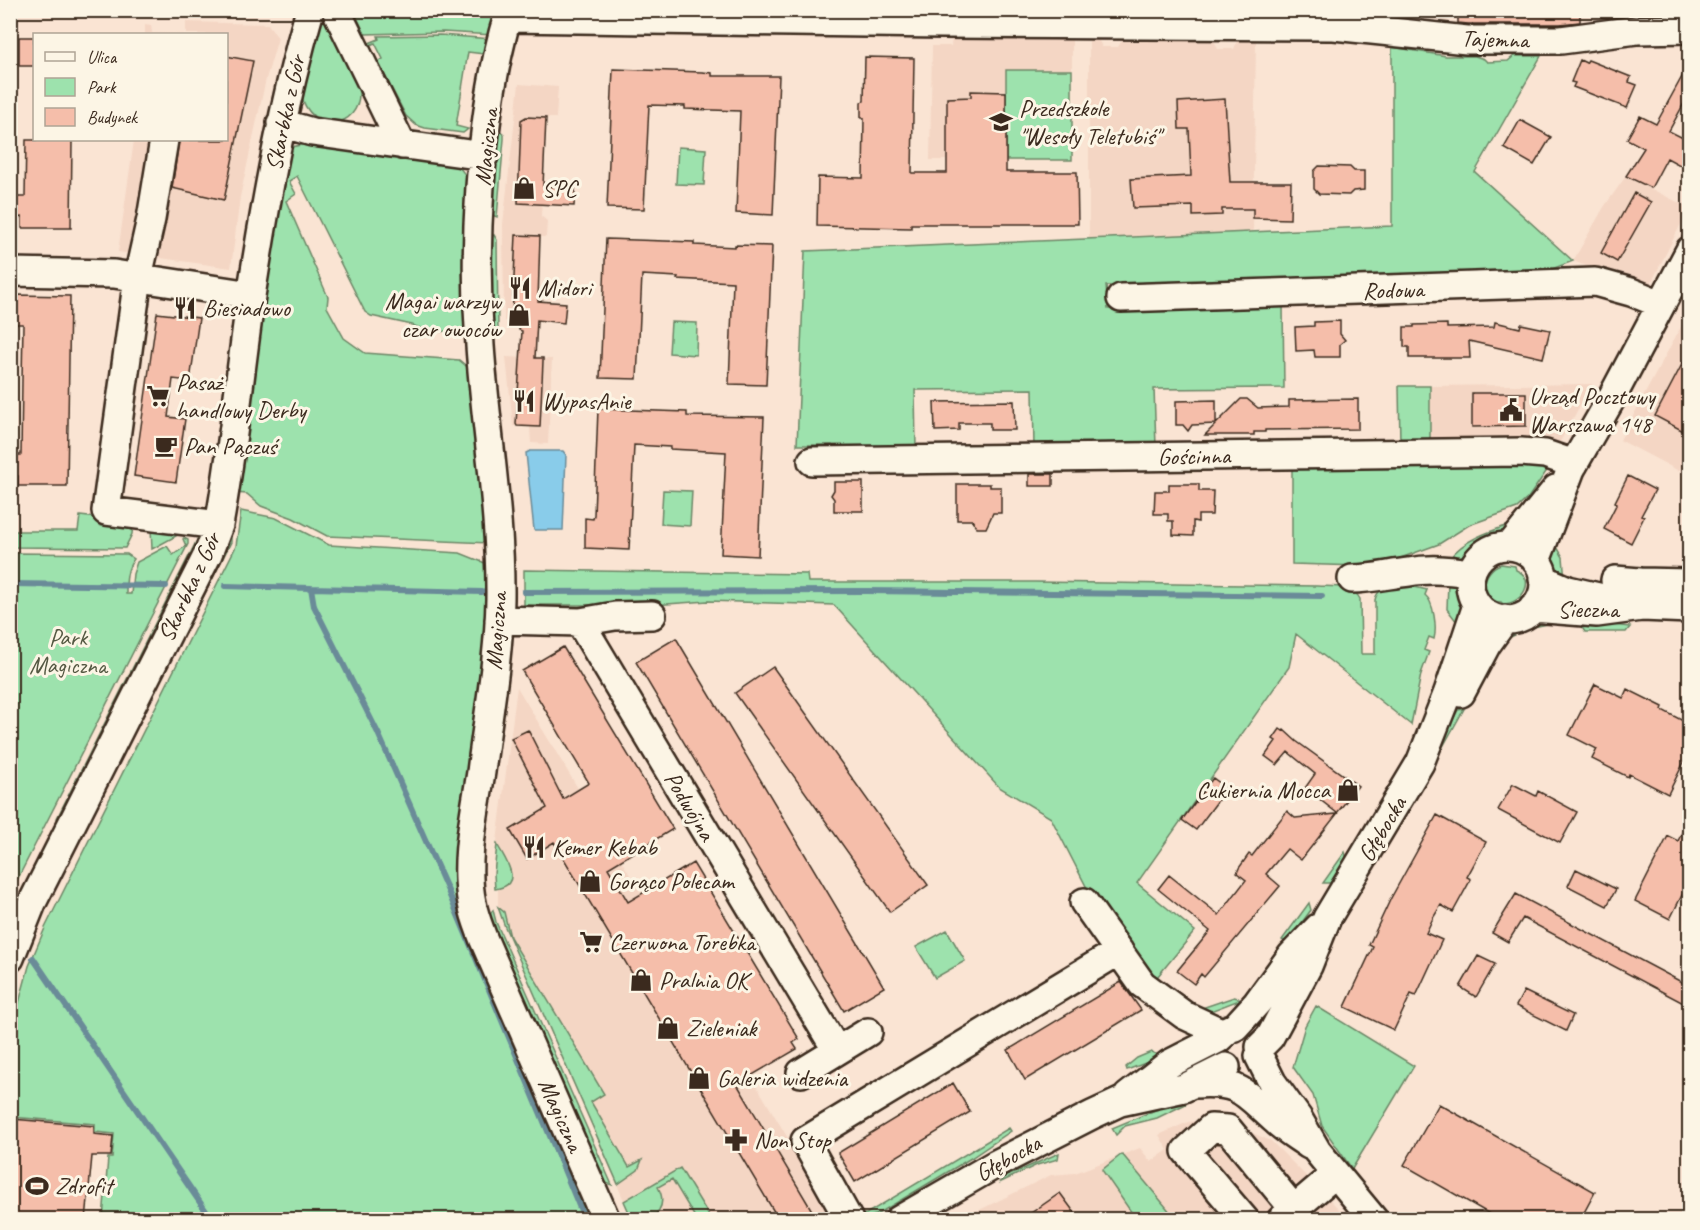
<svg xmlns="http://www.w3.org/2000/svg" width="1700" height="1230" font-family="Caveat,sans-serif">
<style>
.built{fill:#f4d6c4}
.green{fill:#9de2ad;stroke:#6c8666;stroke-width:1.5}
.water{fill:#89ccea;stroke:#6a8b98;stroke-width:1.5}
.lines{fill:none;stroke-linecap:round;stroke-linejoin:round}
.stream{stroke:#6a8b98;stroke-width:6}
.building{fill:#f5beaa;stroke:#3b2a1e;stroke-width:1.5}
.minor-casing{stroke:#3b2a1e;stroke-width:32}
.minor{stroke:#fcf5e5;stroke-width:27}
.labels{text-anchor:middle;stroke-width:6;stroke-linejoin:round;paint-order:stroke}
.street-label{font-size:24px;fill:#3b2a1e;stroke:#fcf5e5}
.poi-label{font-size:24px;fill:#3b2a1e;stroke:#fcf5e5;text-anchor:start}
.park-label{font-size:24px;fill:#545842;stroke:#fcf5e5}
</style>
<rect width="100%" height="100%" fill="#fae4d3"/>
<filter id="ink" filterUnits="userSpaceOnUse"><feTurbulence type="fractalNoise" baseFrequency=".0167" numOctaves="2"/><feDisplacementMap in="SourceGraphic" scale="12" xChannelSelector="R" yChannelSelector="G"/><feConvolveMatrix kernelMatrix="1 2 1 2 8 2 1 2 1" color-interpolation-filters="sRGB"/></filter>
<g filter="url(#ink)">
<path class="built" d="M1646,11H1689V14L1667,18L1663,15L1647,17Z
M186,22L268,24L278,38L266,79L240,197L231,268L118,252L134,140H226V34H145V24L151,25L152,33L186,34Z
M952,38L1072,40V160H930L932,46H951Z
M1089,39H1098L1102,47H1118L1123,39L1214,40L1218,49H1234L1237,41H1256L1253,233L1089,238Z
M519,84L558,87L556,118H546L541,216L547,221L546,237H540L536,331L519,330V322L504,321L503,224Z
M1626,176L1689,208L1648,289L1573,261L1604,207Z
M1684,321L1689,324V368L1683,364L1669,390L1689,400V452L1679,471L1620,440Z
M506,357L552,359L548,444L531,443L530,427L513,426Z
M1592,384L1560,442L1430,443V386Z
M517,687L827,1203L832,1212L829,1219H632L505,927L498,907V889H495V857Z
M1217,1118L1271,1141L1349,1219L959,1220L1051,1175L1075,1173L1140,1148L1151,1162L1168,1150L1159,1135L1188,1122Z"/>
<path class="green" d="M323,11L359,91C361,130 310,135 301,94Z
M354,11H499L493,35L443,32L365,34Z
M440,35L492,39L476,113L484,54L468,52L456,126L468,129L463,133L425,128L416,125L406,116L378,62L383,59L375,43L370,45L369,43L379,39L378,36Z
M1392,47L1446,56H1475L1484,59L1487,62L1508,61L1514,56H1541L1475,172L1573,261L1544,272L1177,286H1106L1108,309L1283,305L1284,388L1154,389L1156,446L1034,448L1033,389L915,390L916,449L832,451V445H797L805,251L1392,226Z
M1006,70H1072V160H1006Z
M498,129L504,134V139L497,217L492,215L489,182Z
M301,145L448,162L459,167L468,178L469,330L430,332L412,325L371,316L365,312L297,176L289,181L296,194L286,201L328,297L327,307L344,338L365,353L459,360L471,370L489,543L327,536L293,518L261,506L247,494L235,493L265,276L286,154L291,147Z
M678,147L706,149L704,185L676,184Z
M494,235L497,240L498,332L493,330L489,322L491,236Z
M671,322L697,323L696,355L669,353Z
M1399,386H1430V443H1400Z
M1542,465L1548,469L1528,498L1517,508L1469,525L1439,544L1384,564L1381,562L1362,566L1292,564V466Z
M663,490L692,491L690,526L661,524Z
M241,511L276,518L329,545L460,553L490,565V602L456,883L596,1219H103L108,1158H112L114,1134L95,1132V1124L11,1117V1032L29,966L45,928L236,546Z
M80,516L133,522L132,534L125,548L11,547V531H78Z
M1512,524L1505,538L1483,546L1463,559L1450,558C1464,539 1491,531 1512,524Z
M151,528L189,529L152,549Z
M231,529V542L188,627L177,636Z
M199,536V548L60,827L57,818Z
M184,538L188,540V544L11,892V553L127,554L134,559C126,569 126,581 126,594H131L133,574L137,562L167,546L173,555L186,546L183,539Z
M1557,547L1563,557L1565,580C1551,568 1549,564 1557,547Z
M1501,564L1515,566L1516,570C1537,578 1523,604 1503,604L1501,602C1477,602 1481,570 1501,564Z
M524,570L807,574L808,582H1035L1317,586C1332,587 1352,584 1360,599L1361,654H1375V600C1379,579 1412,586 1427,590L1425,595C1434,602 1437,628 1434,639L1429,637L1424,650L1429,652L1421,674L1411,725L1296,634L1289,667L1137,883L1195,931L1153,982L1087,888L1051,818L999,787L834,605L708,601L653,605H524Z
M1448,582C1468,592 1463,605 1457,622L1447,609Z
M1538,619L1553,623L1528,628L1503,641L1508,631Z
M1587,622L1630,627L1626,632H1585L1579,623Z
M1464,709L1435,761L1434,757L1458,710Z
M497,844C504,858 526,885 495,889L494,874Z
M1345,852L1347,859L1330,883H1323Z
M1309,903L1311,910L1289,940L1284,941L1282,940Z
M498,907L504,912L510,937L604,1094L591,1102L629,1167L642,1160L638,1170L618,1184L505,927Z
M493,910L496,922L612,1185L603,1182L492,936L489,915Z
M947,930L965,961L935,978L916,947Z
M1234,997L1242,999L1208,1012L1199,1009Z
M1316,1006L1414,1066L1352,1169L1322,1126L1313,1095L1293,1067L1305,1026Z
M1151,1052L1156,1054L1159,1058L1127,1070L1126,1067L1137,1058Z
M1182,1099L1186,1104L1157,1118L1125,1126L1116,1135L1112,1128Z
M1009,1128L1011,1131L971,1158L876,1215L866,1217L855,1213L866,1214Z
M1059,1153L1058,1159L1037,1165L999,1183L1003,1178Z
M1122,1154L1176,1219H1136L1102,1170Z
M680,1168L711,1219H696L672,1179L658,1187C665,1200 662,1211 650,1219H632L624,1201Z"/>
<path class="water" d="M530,451H563L566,455L563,530H534L526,453Z"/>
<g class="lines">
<path class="stream" d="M10,584L166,586
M225,586L482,592
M311,588L314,606L378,733L448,891L585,1220
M524,592L867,591L1322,596
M33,958L212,1220"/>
</g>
<path class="building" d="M1458,10H1580V22L1560,24H1468L1458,23Z
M19,37H34V66H19Z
M226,56L253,61L224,200L172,188L179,140H226Z
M865,57L914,58L912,173H947V98L971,97V91L1006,92V172H1077L1078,224H911V228L817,226L818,177L863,178L864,118H861V102L864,101Z
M1580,60L1586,63L1588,60L1631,77L1629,82L1637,85L1627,108L1573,87L1575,83L1571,82Z
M1689,64V94L1669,131L1689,141V170L1667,158L1651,188L1626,176L1644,148L1627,139L1640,116L1656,124Z
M613,69L702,72L712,73V76H779L773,215L736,213L740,111L685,109V106L649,105L644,209L607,208Z
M1225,99L1230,182H1291L1290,219L1253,218V209H1222V215L1193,216V206L1133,208L1131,179L1191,176L1189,129H1179L1178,102Z
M526,117L546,118L543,186L575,188L574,206L518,203L521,120Z
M1520,120L1551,137L1534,165L1504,148Z
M26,140H72L71,228H22V217L17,218V197H25Z
M1319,166L1350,167L1354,171H1364V190L1353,191L1349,195L1319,194L1314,189V171Z
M1634,193L1651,202L1617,262L1601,253Z
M516,235L540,236L538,301L566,303L564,323L537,320L535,358H543V361L540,427L517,426L516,424L522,331L519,330V322H513L512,319Z
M606,239L694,242V245L735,247V245L772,246L766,385L729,384L733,282L677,279L678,277L642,275L637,379L600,378Z
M15,295L70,296L67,486H18V476H13V455H21L22,381L23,324H15Z
M157,313L199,318L190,381L173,379L168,417L185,419L176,482L134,476Z
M1340,321V334L1345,340L1340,344V357H1315L1314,350L1296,351L1295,327L1314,326V322Z
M1495,322L1520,328L1521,324L1550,330L1543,358L1469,341L1470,358H1409V347H1404V327H1414V325L1447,324V328L1494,327Z
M1689,351V434L1655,416Z
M1472,393H1526V426L1472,427Z
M1241,399H1247L1258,408L1289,407V400L1358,399V429L1265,430V432H1254V435H1205Z
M1216,400V424L1192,425L1188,431L1183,425H1176V401Z
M1014,401L1015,430H990V423H959V430L935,431L934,402Z
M598,409L687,412V416L764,417L758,556L721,554L726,452L670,449V447L634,445L629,550L585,548V518L593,519L594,515Z
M1029,474H1053V486H1029Z
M1628,476L1655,490L1641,516L1644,517L1631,543L1604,529L1617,503L1615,502Z
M834,482H863V511H834V499L831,495L834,490Z
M957,484H990V487H1001V513H993L986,528H977L972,520H957Z
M1169,484H1199V491H1213L1212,515H1198V522L1193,521V536L1173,535V521H1168V514H1154L1155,491H1169Z
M676,638L884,987L844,1011L636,662Z
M563,647L673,829L608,868L628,902L693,863L799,1039L793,1043L797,1049L737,1084L814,1214L804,1220H779L554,842L527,859L510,830L547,808L511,738L528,730L563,799L589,783L522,671Z
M773,667L928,885L890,912L735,693Z
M1595,684L1623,698L1627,689L1663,707L1662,710L1689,724V752L1668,794L1629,774L1628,777L1592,759L1597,749L1569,735Z
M1280,729L1283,731L1284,730L1296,741L1358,786L1337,813L1305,788L1315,774L1288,752L1277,765L1265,756L1276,741L1273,739Z
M1213,778L1225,787L1220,793L1222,795L1196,830L1182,820Z
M1513,784L1536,796L1538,791L1577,812L1560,843L1498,810Z
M1287,811L1295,818L1337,814L1301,860L1287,849L1266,874L1280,886L1204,977L1201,974L1194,984L1177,971L1210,931L1158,889L1169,875L1219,915L1246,880L1237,873L1239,868L1249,854L1252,856Z
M1437,815L1486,842L1467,877L1471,879L1453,912L1441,905L1433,918L1426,933L1442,940L1416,996L1411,994L1394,1030L1345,1007L1373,947L1369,945L1391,898Z
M1689,818V881L1670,919L1635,901L1668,836L1678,841Z
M1576,869L1616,889L1607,906L1568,886Z
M1516,894L1689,986V1006L1523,918L1508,942L1492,933Z
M1478,956L1495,964L1476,997L1460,987Z
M1121,982L1141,1010L1025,1080L1008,1050Z
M1524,991L1573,1015L1566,1031L1516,1006Z
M953,1083L970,1112L855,1182L838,1153Z
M1439,1104L1595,1192L1580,1220H1500L1404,1165Z
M12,1119L94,1126V1134L113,1136L111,1156H92L86,1220H10Z
M1060,1193L1080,1220H1021Z"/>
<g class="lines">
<g class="minor-casing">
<path id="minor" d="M336,10L402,145
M510,10C508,18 505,25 503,33C479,128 473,248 480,346C486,431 501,514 500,599C499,657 488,715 481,772C475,812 463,863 472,903C474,915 479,927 483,938L606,1220
M508,18L943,24L1334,26L1467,40H1561L1637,30L1690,29
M281,123L312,132L484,156
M164,140L151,219L138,277L106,511L219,525
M10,272L114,274L251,295
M1121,298L1595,282L1631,292L1661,304
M812,461L1521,452L1545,454L1574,464
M1510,546L1556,489
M1470 583a37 37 0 1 1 74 0a37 37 0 1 1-74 0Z
M1536,561L1571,469L1610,401L1690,250
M1352,579C1372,579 1390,574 1409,572C1430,568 1450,570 1471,573
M1543,579L1568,590L1620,602
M1615,580L1640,582
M1642,607L1640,582L1690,583
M1533,608L1597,613L1642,607L1690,609
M499,620L580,622L615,616L652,615
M580,622L837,1051
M1461,693L1487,644L1505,619
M1084,902L1142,984L1184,1015L1223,1033
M10,958L32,903L208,554L219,525C233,449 240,372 251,296C266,199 283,104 310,10
M1260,1047L1270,1037L1308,966L1327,918L1420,763L1448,692L1477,605
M1259,1056L1272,1082L1298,1118L1317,1151L1374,1220
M801,1073L868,1032
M1195,1084C1241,1081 1243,1092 1275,1120C1285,1130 1298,1137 1309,1145
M1128,1096L1169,1064L1218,1039L1229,1029L1235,1027L1257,1003L1292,955L1318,928
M849,1220L805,1141L1119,951
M899,1220L996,1164L1092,1115L1120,1102L1184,1088L1226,1067
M1245,1220L1186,1151L1211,1128L1228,1129L1293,1208
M1281,1220L1335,1174"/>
</g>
<use href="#minor" class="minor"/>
</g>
</g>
<defs>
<g id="school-bare" transform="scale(1.8)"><path d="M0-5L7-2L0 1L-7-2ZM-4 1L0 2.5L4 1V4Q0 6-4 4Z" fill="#3b2a1e" stroke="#fcf5e5" stroke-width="2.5" paint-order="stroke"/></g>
<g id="shop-bare" transform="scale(1.8)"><path d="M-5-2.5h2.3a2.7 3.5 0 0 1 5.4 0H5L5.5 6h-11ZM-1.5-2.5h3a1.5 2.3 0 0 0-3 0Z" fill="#3b2a1e" stroke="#fcf5e5" stroke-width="2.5" paint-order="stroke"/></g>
<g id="restaurant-bare" transform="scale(1.8)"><path d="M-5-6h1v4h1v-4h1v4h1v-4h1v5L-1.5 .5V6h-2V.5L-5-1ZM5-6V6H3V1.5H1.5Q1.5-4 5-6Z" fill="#3b2a1e" stroke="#fcf5e5" stroke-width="2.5" paint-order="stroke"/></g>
<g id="supermarket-bare" transform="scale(1.8)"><path d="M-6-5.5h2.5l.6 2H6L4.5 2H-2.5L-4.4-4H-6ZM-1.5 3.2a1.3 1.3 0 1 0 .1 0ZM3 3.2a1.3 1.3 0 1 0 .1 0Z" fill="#3b2a1e" stroke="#fcf5e5" stroke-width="2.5" paint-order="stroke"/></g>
<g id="civic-bare" transform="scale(1.8)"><path d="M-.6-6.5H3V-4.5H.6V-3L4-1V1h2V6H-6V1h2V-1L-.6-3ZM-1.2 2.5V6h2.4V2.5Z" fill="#3b2a1e" stroke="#fcf5e5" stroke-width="2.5" paint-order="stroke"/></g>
<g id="cafe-bare" transform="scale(1.8)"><path d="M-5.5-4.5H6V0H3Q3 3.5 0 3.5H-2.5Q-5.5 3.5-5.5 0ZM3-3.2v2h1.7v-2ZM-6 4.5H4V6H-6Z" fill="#3b2a1e" stroke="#fcf5e5" stroke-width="2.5" paint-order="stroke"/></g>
<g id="pharmacy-bare" transform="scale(1.8)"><path d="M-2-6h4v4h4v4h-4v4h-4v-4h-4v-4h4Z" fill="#3b2a1e" stroke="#fcf5e5" stroke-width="2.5" paint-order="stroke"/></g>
<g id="stadium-bare" transform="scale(1.8)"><path d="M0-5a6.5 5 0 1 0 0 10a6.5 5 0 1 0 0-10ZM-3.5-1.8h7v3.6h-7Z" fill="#3b2a1e" stroke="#fcf5e5" stroke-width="2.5" paint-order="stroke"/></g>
</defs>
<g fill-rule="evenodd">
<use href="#school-bare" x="1001" y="122"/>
<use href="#shop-bare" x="524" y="188"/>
<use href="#restaurant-bare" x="520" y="288"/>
<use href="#restaurant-bare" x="185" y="308"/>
<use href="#shop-bare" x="519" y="315"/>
<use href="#supermarket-bare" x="158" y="396"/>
<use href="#restaurant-bare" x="524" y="401"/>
<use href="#civic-bare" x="1511" y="410"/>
<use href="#cafe-bare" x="166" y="446"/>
<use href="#shop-bare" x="1348" y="790"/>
<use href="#restaurant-bare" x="534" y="847"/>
<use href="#shop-bare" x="590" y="881"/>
<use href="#supermarket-bare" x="591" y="942"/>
<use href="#shop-bare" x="641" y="980"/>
<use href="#shop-bare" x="668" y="1028"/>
<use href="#shop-bare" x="699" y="1078"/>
<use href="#pharmacy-bare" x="736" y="1140"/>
<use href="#stadium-bare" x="37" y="1186"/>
</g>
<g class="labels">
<g class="street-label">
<text transform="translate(1495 39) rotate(2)" y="8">Tajemna</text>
<text transform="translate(285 113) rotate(-78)" y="8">Skarbka z Gór</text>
<text transform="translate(486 147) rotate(-84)" y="8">Magiczna</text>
<text transform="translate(1393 290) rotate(-2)" y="8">Rodowa</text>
<text transform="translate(1194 456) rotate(-1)" y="8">Gościnna</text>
<text transform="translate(189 587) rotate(-65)" y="8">Skarbka z Gór</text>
<text x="1588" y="617">Sieczna</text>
<text transform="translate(496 631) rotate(-86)" y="8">Magiczna</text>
<text transform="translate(690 806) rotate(59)" y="8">Podwójna</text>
<text transform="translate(1382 829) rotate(-59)" y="8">Głębocka</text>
<text transform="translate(561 1115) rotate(66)" y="8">Magiczna</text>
<text transform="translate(1008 1158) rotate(-29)" y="8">Głębocka</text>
</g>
<g class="poi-label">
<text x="1019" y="116">Przedszkole<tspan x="1019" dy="28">"Wesoły Teletubiś"</tspan></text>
<text x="542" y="196">SPC</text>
<text x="538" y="296">Midori</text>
<text x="501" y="309" text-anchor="end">Magai warzyw<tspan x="501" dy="28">czar owoców</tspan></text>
<text x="203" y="316">Biesiadowo</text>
<text x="176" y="390">Pasaż<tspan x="176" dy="28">handlowy Derby</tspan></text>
<text x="1529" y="404">Urząd Pocztowy<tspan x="1529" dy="28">Warszawa 148</tspan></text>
<text x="542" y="409">WypasAnie</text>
<text x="184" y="454">Pan Pączuś</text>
<text x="1330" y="798" text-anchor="end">Cukiernia Mocca</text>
<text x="552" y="855">Kemer Kebab</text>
<text x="608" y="889">Gorąco Polecam</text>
<text x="609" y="950">Czerwona Torebka</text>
<text x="659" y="988">Pralnia OK</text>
<text x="686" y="1036">Zieleniak</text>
<text x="717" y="1086">Galeria widzenia</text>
<text x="754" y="1148">Non Stop</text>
<text x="55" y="1194">Zdrofit</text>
</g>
<g class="park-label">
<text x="68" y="645">Park<tspan x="68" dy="28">Magiczna</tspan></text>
</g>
</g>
<rect width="1700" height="1230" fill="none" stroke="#fcf5e5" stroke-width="36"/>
<rect x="18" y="18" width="1664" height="1194" fill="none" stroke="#3b2a1e" stroke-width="2" filter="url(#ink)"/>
<rect x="33" y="33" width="195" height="108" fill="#fcf5e5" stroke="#afa495" stroke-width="1.5"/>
<rect x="45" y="52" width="30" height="9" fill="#fcf5e5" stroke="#afa495" stroke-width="1.5"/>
<text x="87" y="63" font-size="18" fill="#3b2a1e">Ulica</text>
<rect x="45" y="78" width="30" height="18" fill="#9de2ad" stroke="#afa495" stroke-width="1.5"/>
<text x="87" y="93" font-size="18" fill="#3b2a1e">Park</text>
<rect x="45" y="108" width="30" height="18" fill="#f5beaa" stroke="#afa495" stroke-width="1.5"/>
<text x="87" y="123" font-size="18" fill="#3b2a1e">Budynek</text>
</svg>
